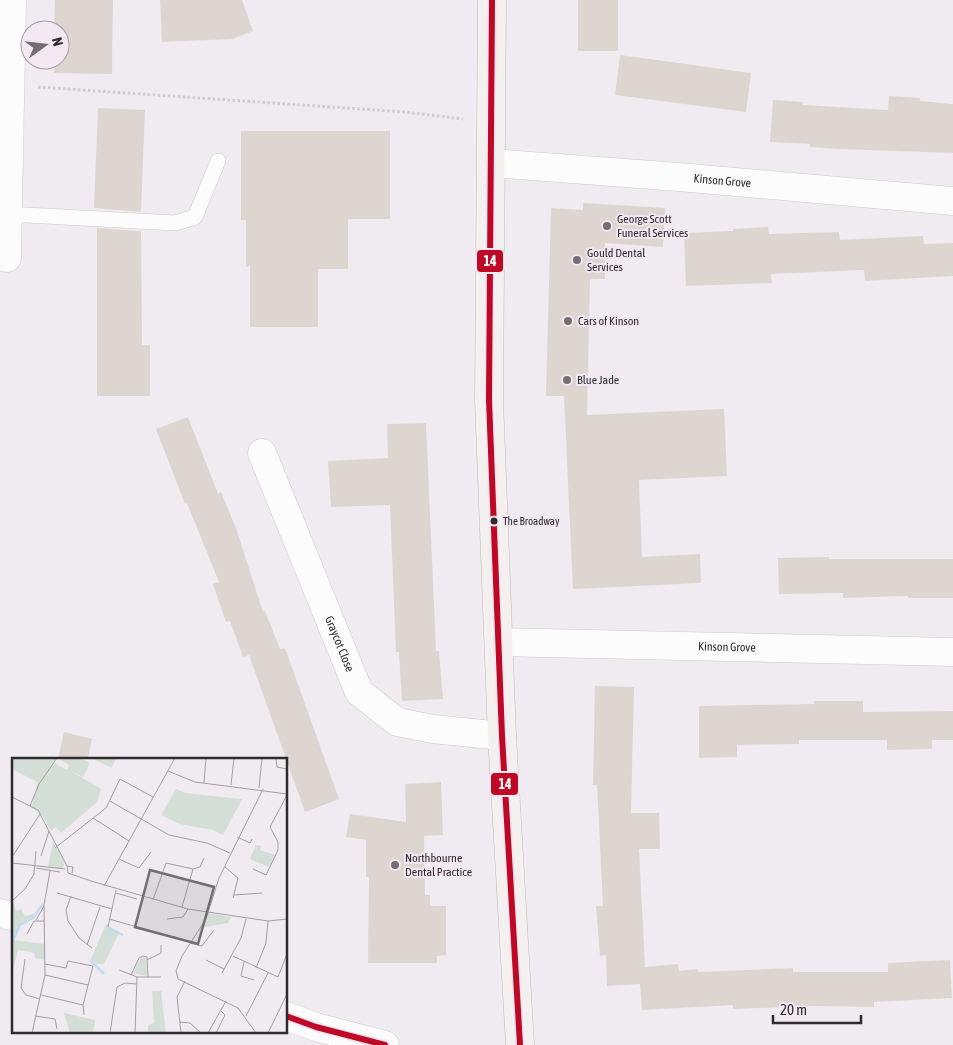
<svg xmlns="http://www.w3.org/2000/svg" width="953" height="1045" font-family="'Asap Condensed',sans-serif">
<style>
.building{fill:#ddd6d0}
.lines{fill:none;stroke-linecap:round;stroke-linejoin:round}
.service-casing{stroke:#cdc9cc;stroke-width:16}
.minor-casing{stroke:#cdc9cc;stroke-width:29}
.tertiary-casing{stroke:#cdc9cc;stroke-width:29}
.primary-casing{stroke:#c2b8b9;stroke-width:29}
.path{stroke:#cfcdcf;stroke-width:3;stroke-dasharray:2.5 2.5;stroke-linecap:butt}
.service{stroke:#fdfcfd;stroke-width:15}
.minor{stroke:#fdfcfd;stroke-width:28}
.tertiary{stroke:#fdfcfd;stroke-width:28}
.primary{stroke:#f4f0f0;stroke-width:28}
.bus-1-casing{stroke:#f3e8f2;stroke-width:10}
.bus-1{stroke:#be0826;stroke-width:6}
.poi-dot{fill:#726e72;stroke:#f3e8f2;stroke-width:2}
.bus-dot{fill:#2e2a2e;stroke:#f3e8f2;stroke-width:2}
.labels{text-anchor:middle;stroke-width:4;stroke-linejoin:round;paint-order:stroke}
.bus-label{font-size:11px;fill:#2e2a2e;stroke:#f3e8f2;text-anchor:start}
.street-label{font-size:12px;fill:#2e2a2e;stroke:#f3e8f2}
.poi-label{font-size:12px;fill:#2e2a2e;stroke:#f3e8f2;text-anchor:start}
.inset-river{fill:none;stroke:#c0dbf4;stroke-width:2.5}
.inset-road{fill:none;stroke:#a29ea2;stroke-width:1}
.view{fill:#726e72;fill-opacity:0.15;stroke:#726e72;stroke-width:2.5}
.inset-edge{fill:none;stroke:#2e2a2e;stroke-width:2.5}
.line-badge{stroke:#f3e8f2;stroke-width:2}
.badge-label{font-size:14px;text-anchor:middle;font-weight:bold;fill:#fff}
</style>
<rect width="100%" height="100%" fill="#f0ebf0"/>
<path class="building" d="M55,0H113L112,74L54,73L55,60H60V30H54Z
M160,0H242L253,31L232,39L162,42Z
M578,0H618V51H578Z
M620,55L751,73L746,112L615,95Z
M889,96L920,98V101L953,104V153L839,149L810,147V144L770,142L773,100L803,102L802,105L888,110Z
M98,108L145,110L141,212L94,208Z
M241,131H390V219H348V269H318V327H250V266L246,267V220H241Z
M583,203L665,208L663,247L605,243V279H590L587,415L724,409L727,476L639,480L642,557L700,554L701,583L573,589L564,396H546L551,208L583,210Z
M768,227L769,234L839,232L840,240L923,236L924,244L953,243V276L865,281L864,270L771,274L772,283L686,286L684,233L733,231V229Z
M97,228L141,231L142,345H150V396H97Z
M188,417L218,494L221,492L236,528L263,612L265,611L280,649L285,648L339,799L305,812L249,655L243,657L230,621L226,622L213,584L219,582L187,503L185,504L156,429Z
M426,423L436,651H439L443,699L402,701L399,652H396L390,505L331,507L328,461L388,458L387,424Z
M829,557V559H953V598H908V596L843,598V593L779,594L778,558Z
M595,686L634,687L631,813H659L660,849H639L645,967L678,964L679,971L698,969V972L793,968V972H888V963L950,960L952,998L874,1002V1007L811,1006L733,1009V1005L642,1010L640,984L607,986L606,955L600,956L596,906H603L597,785H593Z
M814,701H863V712L953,711V740H932V749L887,750V740H799V744L737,745V757L699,758V706L814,704Z
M64,732L92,739L88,759H58Z
M441,782L443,835L424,836L425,895H430V906H446V955L437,956V963H368L369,877H366V840L346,837L350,814L406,822L405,784Z"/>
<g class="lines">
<g class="service-casing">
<path id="service" d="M7,214L175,223L195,217L218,161"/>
</g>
<g class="minor-casing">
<g id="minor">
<path id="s1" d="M492,163L679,177L953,201"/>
<path d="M7,258L12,0"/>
<path id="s2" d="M262,453L359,692L397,722L433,729L502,736"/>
<path id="s3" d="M499,642L953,652"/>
</g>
</g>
<g class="tertiary-casing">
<path id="tertiary" d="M0,913L14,917
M286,1016L316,1027L385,1045"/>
</g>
<g class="primary-casing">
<path id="primary" d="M492,0L489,400L502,736L520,1045"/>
</g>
<path class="path" d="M38,87L405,112L463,119"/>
<use href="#service" class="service"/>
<use href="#minor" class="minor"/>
<use href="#tertiary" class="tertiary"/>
<use href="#primary" class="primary"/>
<g class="bus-1-casing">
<path id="bus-1" d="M492,0L489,400L502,736L520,1045
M286,1016L316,1027L385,1045"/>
</g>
<use href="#bus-1" class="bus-1"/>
</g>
<g class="poi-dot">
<circle cx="607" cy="226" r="5"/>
<circle cx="577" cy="260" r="5"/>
<circle cx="568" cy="321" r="5"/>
<circle cx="567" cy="380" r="5"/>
<circle cx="395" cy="865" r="5"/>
</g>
<circle class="bus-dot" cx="494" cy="521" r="4.5"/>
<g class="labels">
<g class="bus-label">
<text x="503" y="525">The Broadway</text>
</g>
<g class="street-label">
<text dy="4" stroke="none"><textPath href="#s1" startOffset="231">Kinson Grove</textPath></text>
<text dy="4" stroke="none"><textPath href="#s2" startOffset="206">Graycot Close</textPath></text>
<text dy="4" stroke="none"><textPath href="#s3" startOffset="228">Kinson Grove</textPath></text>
</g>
<g class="poi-label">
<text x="617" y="223">George Scott<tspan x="617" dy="14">Funeral Services</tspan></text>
<text x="587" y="257">Gould Dental<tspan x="587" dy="14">Services</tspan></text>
<text x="578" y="325">Cars of Kinson</text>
<text x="577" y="384">Blue Jade</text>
<text x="405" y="862">Northbourne<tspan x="405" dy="14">Dental Practice</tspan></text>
</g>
</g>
<g transform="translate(12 758)">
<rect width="275" height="275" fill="#f0ebf0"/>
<path d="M0,0H44L39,8L44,6L55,12L57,7L49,2L51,0H67L78,5L71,19L57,12L89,31L85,44L49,75L44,69L39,73L31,58L20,50L25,24L0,11ZM80,0H105L99,10ZM164,31L173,35L230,41L211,77L201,72L168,66L149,57ZM41,83L53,105L50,111L36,109ZM244,87L249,88L248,92L263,97L257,109L238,101ZM2,145L4,153L9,151L13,158L25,155L8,167L0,182L33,186V202L23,200L22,195L6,192L0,217V146ZM196,155L219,159L216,165L194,169L190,167ZM94,166L107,175L92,206H84L79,201ZM129,199L134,200L135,218L121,215ZM140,233H149L154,275H136V267L142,265ZM52,255L83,262L81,275H58Z" fill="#d3dfd6"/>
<path class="inset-river" d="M97,170L111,177M0,185L8,167L21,160L31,146M78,202L92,216"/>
<path class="inset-road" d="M264,0L265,9L275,11M156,13L183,24L275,36M192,25L194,0M219,27L222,0M247,30L250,0M0,39L26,52L55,108M98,43L157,77L195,85L218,95M18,48L27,26L45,0M81,60L117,83M225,79L238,85L240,81M43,90L94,50L108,21L141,39M29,98L37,73M0,99L28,56M107,101L127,110L139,94M0,105L53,111M213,109L226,120L221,140M24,110L48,114M181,111L188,109L192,100M241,111L254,117L266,92V84L258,69L275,37M60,115L61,109L55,108L56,115L79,123L176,151L256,163L275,161M92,128L163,0M45,135L100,151M104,135L125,141M222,137L250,135M59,138L54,152L56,163L67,180L80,190M141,142L154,105L181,111L170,149M0,143L13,131L22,116L24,93M97,161L139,173M155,161L171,159L176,151M24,162L32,148M96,169L104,132M15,176L22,163H32M178,185L190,188L202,172M75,187L88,149M221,198L266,219L275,196M13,201L9,230L14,237L28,241M135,202L149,195V187M194,202L212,211M232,204L229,218L242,222M33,206L54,210L56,203L81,208L71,247L72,257M244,210L254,185L256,163M107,212L125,219H149M210,215L229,180L234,161M33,217L76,227M119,217L127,200L131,198L135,199L136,219M29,237L71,247M23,258L43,261L45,271M234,258L256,215M168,264L178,265L189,275M20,275L33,217L32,147L38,113M98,275L105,229L113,225L124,226M123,275L125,219M169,275L165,239L173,223M196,275L214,243M204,275L213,257L209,253M244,275L226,250L166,221L164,213L170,198L194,161L207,120L251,31M256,275L275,236"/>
<path class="view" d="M138,112L202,129L186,186L123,169Z"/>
<rect width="275" height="275" class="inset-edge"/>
</g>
<g class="line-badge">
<rect x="476" y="249" width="28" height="24" rx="5" fill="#be0826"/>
<rect x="490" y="772" width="29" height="24" rx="5" fill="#be0826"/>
</g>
<g class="badge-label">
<text x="490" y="266">14</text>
<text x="505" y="789">14</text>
</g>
<g transform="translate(45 45) rotate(75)"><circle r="24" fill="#f3e8f2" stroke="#a49ca4"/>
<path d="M0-4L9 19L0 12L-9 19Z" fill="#726e72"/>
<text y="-8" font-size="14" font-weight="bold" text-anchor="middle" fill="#2e2a2e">N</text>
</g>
<path d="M773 1015v8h88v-8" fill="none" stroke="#2e2a2e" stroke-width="2.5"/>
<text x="780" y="1015" font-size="15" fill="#2e2a2e" stroke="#f3e8f2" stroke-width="4" paint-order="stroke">20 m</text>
</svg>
